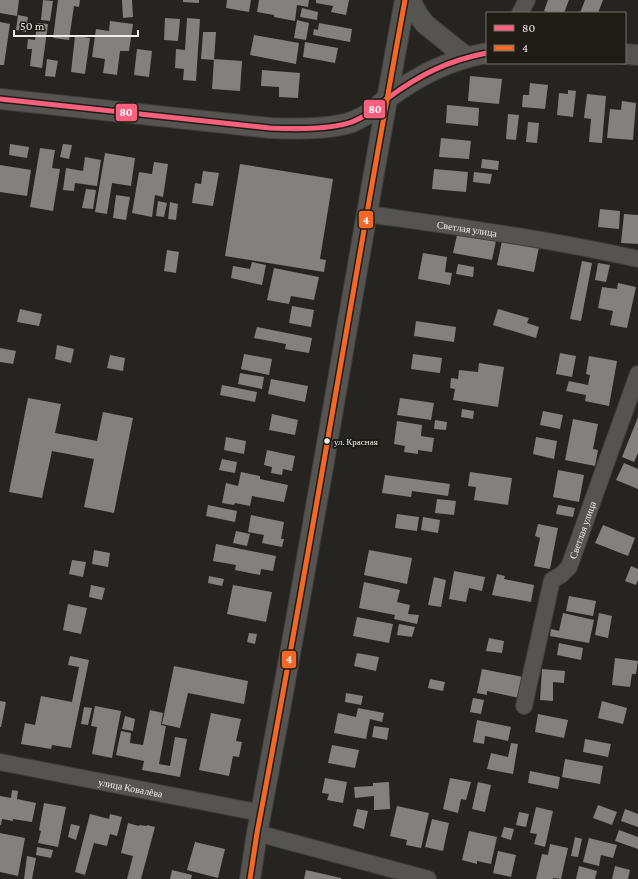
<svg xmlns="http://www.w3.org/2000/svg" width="638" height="879" font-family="'Crimson Pro',serif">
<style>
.building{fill:#82817d}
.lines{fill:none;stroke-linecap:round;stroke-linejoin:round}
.minor-casing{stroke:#3f3e3a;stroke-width:18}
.tertiary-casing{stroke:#3f3e3a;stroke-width:22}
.minor{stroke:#555451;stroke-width:16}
.tertiary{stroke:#555451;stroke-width:20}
.bus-1-casing{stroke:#1e1c15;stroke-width:8}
.bus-2-casing{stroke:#1e1c15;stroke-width:8}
.bus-1{stroke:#f8607d;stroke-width:5}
.bus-2{stroke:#f36827;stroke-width:5}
.bus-dot{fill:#efede8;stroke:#1e1c15;stroke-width:1.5}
.labels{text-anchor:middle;stroke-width:4;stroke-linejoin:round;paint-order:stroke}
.bus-label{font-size:9px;fill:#efede8;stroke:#1e1c15;text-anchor:start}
.street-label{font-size:10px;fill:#efede8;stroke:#1e1c15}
.line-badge{stroke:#1e1c15;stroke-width:1.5}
.badge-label{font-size:11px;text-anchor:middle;font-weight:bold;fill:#fff}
</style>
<rect width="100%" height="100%" fill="#252420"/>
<path class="building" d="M0,0H19L17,16L0,13Z
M43,0L53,1L50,21L41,20Z
M58,0H80L79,7L74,6L69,40L53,38Z
M122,0H132L133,17L123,18Z
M183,0H199V3L183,2Z
M227,0H251L249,12L226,8Z
M259,0H309L308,7L297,5L295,21L274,17V15L257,12Z
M316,0H349L346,15L331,12L333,6L316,3Z
M548,0H569L564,13H550L544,11Z
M585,0H603L598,13H580Z
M302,8L318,12L317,20L300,17Z
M18,15L28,17L26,32L16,30Z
M165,18L180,19L178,41L164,40Z
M187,18L200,19L196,81L183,80L184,69L175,68L176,49L185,50Z
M297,20L309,23L306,40L294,38Z
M110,21L133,24L129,51H120L117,75L103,73L105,59L92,57L96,29L109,31Z
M0,22L10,24L4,65H0Z
M37,23L48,24L42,68L30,66L32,49H27L28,39L35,40Z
M319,23L352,29L350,42L313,35L314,29L318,30Z
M203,32H216L214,60L201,59Z
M254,35L299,43L296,64L250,55Z
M75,36L90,38L85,74L71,72Z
M305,42L338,48L335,63L303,57Z
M137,49L152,51L149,77L134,75Z
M47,59L58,61L55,77L45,76Z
M214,59L242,61L240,91L212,89Z
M262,70L300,73L298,98L279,97V87L261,86Z
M470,76L502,79L499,104L468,101Z
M530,83L548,85L545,109L522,107L523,95H529Z
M568,90L576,91L573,117L557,115L559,93L568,94Z
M587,94L606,96L602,143L589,142L591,119L584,118Z
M622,101L636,103L633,140L607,138L610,109L621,110Z
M447,105L479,108L478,126L446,123Z
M508,114L519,115L516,140L506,139Z
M528,122L539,123L537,143L526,142Z
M441,138L471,141L469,159L439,157Z
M10,144L29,147L27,158L9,155Z
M63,144L72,145L69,159L60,157Z
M40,148L55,150L52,168L60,169L53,211L30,207Z
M105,153L135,158L131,186L112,183L107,214L95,212Z
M85,157L101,160L97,186L75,183L74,191L63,190L66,168L83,171Z
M482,159L499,161L498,170L481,168Z
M154,162L168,164L163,197L155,195L152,217L132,213L139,172L152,174Z
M240,164L333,179L320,259L326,260L324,272L225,256Z
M0,165L31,170L27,196L0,192Z
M434,169L468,172L466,192L432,189Z
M203,171L219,173L213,206L192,203L195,183L201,184Z
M474,172L492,174L490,184L473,182Z
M86,189L96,190L93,209L82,208Z
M116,195L130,197L126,220L113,218Z
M158,201L167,203L164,217L156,216Z
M170,202L178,204L176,220L168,219Z
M600,209L620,211L619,229L598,227Z
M624,214L638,215V244L621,243Z
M457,235L496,241L492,260L453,253Z
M502,241L539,247L534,272L497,265Z
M167,250L179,252L176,273L164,271Z
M423,253L447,257L445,272L452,273L450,285L418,279Z
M582,261L592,263L581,321L570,319Z
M252,262L266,265L262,285L231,278L233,266L250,269Z
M598,263L610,265L606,282L595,280Z
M458,264L474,267L473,277L456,274Z
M274,268L319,277L314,300L291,296L289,304L267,300Z
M618,283L636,287L627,328L610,325L613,311L598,308L602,287L617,289Z
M292,306L314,310L311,327L289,323Z
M20,309L42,314L39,326L17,322Z
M498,309L529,318L527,323L539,327L536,338L493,325Z
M416,321L456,327L454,342L414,336Z
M257,327L312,338L309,353L285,349L286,344L254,338Z
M57,345L74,349L71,363L55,359Z
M0,348L16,351L13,364L0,362Z
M560,353L576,356L572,377L556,374Z
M244,354L272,359L269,375L241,369Z
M413,354L442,358L440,373L411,369Z
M110,355L125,358L123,371L107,368Z
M589,356L617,361L609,406L585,401L586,395L566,391L569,381L588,385L590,375L586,374Z
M479,363L504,367L498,407L453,400L455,389L450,388L451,378L458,379L459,370L478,372Z
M240,373L264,377L262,389L238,384Z
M271,379L308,386L305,402L268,394Z
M222,385L257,392L255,402L220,395Z
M28,398L61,404L55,433L97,441L103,412L133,418L114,513L84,507L94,459L52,451L42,498L9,492Z
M400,398L434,403L431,420L397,415Z
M462,409L474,411L473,419L461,417Z
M543,411L563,415L560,429L540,425Z
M272,414L298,420L295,435L269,430Z
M638,417V453L634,462L622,457Z
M573,419L598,424L593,449L598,450L595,466L565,460Z
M435,420L447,422L446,430L434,429Z
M397,421L422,425L421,436L434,438L432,452L418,450V454L404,452L405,446L394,444Z
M226,437L246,441L244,454L224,450Z
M536,437L557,441L554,459L533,454Z
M267,450L295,456L292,471L283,469L282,475L271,473L272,467L264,465Z
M222,459L237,462L235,473L219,470Z
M624,463L638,469V489L616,480Z
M558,470L584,475L579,502L553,497Z
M241,472L260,476V479L288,485L284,502L252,496L250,506L235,503L234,505L222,503L226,483L238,486Z
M470,472L512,478L508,505L474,500L476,487L468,486Z
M385,475L450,484L448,496L412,491L411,497L382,493Z
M437,499L456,501L454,515L435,513Z
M208,505L237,511L235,522L206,516Z
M558,505L575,508L573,517L556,514Z
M397,514L419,517L417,531L395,528Z
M251,515L284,522L281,539H284L282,547L262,543L264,535L248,532Z
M423,517L440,520L438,533L421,530Z
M538,524L558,528L550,569L534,566L540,538L535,536Z
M603,525L635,538L628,556L595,543Z
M236,531L250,534L247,546L233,543Z
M216,544L276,556L273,571L261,569L260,575L235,570L236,565L213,561Z
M94,550L110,553L108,567L92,564Z
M369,550L412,558L407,584L364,575Z
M72,560L86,562L83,577L69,574Z
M631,566L638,569V580L636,585L625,581Z
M454,571L485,577L482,591L469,588L466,602L449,599Z
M497,574L505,576L504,579L534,585L531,602L492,595Z
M209,576L224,579L222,586L208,583Z
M434,577L446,580L441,607L428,605Z
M364,582L400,590L397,602L410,605L408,614L419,615L417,624L394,619L395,615L359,608Z
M91,585L105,588L102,600L89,597Z
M233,585L272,592L266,622L227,614Z
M569,596L596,601L593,616L566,611Z
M68,604L87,608L81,634L63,630Z
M563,613L594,620L589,643L550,636L551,629L559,631Z
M599,613L612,616L608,638L595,635Z
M357,617L393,624L389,643L353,636Z
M399,624L415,627L412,637L397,635Z
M249,633L257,634L255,644L247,642Z
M489,638L504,641L502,653L486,651Z
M559,643L583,648L581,660L557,655Z
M357,653L379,657L376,671L354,666Z
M70,656L89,660L71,748L52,745L51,749L21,744L25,723L35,725L41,696L72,702L79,667L68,665Z
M615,658L638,661L636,674H632L630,687L612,685Z
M174,666L248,681L244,704L188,693L180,728L162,724Z
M482,669L523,677L519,698L487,691V695L477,693Z
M542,669L565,671L564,683L553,682V701L540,700Z
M430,679L445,682L443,691L428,688Z
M346,693L363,696L361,705L345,702Z
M473,698L484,700L481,714L470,712Z
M0,701L6,702L1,727H0Z
M602,701L627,708L623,724L598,718Z
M95,706L121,711L112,758L92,754L97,727L91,726Z
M84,707L92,708L88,725L81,724Z
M358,708L384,713L382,722L370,719L366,739L334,733L338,713L356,717Z
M150,710L163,713L161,725L166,726L159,764L170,766L175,737L187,739L180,777L142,770L144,761L116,755L121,731L131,733L130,743L143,745Z
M211,713L241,719L236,741L242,742L239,757L233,756L229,776L199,770Z
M538,714L568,720L564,738L535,732Z
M125,716L135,719L133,731L122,729Z
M477,720L511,727L508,741L485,736L484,744L473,742Z
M374,726L389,728L387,740L372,737Z
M585,739L611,744L608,757L583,752Z
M511,743L518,744L513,774L487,769L491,753L508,757Z
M332,745L359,750L355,768L328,763Z
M565,759L603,766L600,784L562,777Z
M530,771L560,777L558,789L528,783Z
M325,778L347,782L343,803L327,800L329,794L322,793Z
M450,778L471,782L466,800L461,799L458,813L443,809Z
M389,782L390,809L374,810V796L355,798L354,787L373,786V783Z
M478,782L491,785L485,812L472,809Z
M12,790L18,791L17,799L36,803L32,822L13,819V821L2,819L1,825H0V796L11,798Z
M44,803L66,807L58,847L38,843L41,831L39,830Z
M598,805L617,812L612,825L593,818Z
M397,806L429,813L421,848L406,845L407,840L390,836Z
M536,807L553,811L545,847L534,844L537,834L530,833Z
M357,809L368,811L364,829L353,826Z
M625,809L638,814V827L621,821Z
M519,812L529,814L526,827L516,825Z
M90,814L109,819L110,814L122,817L117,836L110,834L107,846L94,843L85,875L75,872Z
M432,819L449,823L443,851L425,847Z
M128,823L139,826V825L147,826V825L155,827L141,879H127L133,856L121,853Z
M71,824L80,826L76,840L68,837Z
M504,827L514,829L511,840L501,837Z
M619,830L638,837V849L615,841Z
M469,831L497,837L491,864L477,861V864L462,860Z
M0,833L25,838L18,876L0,872Z
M575,837L582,839L578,857L571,856Z
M589,838L617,845L613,858L601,855L599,866L583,862Z
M195,842L225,849L218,878L187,870Z
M550,844L568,848L561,879L553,878V879H536L542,854L548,855Z
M37,847L53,850L51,858L36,855Z
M498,851L516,855L511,877L493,873Z
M27,856L36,858L32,879H24Z
M579,866L597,871L595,879H576Z
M615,866L630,870L628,879H612Z
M172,870L192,875L191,879H170Z
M306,870L341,878V879H304Z"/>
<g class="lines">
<g class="minor-casing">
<g id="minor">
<path d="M520,13L527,0"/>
<path id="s1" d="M367,214C458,227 549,239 638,259"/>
<path id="s2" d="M524,706L552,580L561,575L569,567L638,374"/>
<path id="s3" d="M0,762L261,813"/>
<path d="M257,833L428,879"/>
</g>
</g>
<g class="tertiary-casing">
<path id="tertiary" d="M410,0L418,15L425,24L466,57
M625,54L638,55
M0,99L270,128C294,129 329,130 352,122C361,118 369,114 376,108C380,105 383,101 388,98C419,75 449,60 487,53
M250,879L257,833C310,556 354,277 405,0"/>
</g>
<use href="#minor" class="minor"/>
<use href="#tertiary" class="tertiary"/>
<g class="bus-1-casing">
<path id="bus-1" d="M0,99L270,128C294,129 329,130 352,122C361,118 369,114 376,108C380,105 383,101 388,98C419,75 449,60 487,53"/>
</g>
<g class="bus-2-casing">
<path id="bus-2" d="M250,879L257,833C310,556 354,277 405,0"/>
</g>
<use href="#bus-1" class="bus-1"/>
<use href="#bus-2" class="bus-2"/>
</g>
<circle class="bus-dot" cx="327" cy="441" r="3.5"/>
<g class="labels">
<g class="bus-label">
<text x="334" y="445">ул. Красная</text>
</g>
<g class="street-label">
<text dy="4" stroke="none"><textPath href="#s1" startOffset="101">Светлая улица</textPath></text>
<text dy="4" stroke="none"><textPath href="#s2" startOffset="190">Светлая улица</textPath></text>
<text dy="4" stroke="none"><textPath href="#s3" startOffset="133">улица Ковалёва</textPath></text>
</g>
</g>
<g class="line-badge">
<rect x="363" y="99" width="23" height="20" rx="4" fill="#f8607d"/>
<rect x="115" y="103" width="23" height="19" rx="4" fill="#f8607d"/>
<rect x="358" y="210" width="16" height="19" rx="4" fill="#f36827"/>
<rect x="281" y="650" width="16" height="19" rx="4" fill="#f36827"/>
</g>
<g class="badge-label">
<text x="375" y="113">80</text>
<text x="126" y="116">80</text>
<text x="366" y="224">4</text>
<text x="289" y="663">4</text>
</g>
<rect x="486" y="12" width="140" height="52" fill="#1e1c15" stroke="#727069"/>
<rect x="494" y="25" width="20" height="6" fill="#f8607d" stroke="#727069"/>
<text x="522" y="32" font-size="12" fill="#efede8">80</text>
<rect x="494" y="45" width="20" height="6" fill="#f36827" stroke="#727069"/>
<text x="522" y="52" font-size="12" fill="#efede8">4</text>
<path d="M14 30v6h124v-6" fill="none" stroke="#efede8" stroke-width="2"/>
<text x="20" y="30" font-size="12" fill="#efede8" stroke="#1e1c15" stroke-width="3" paint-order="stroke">50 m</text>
</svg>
